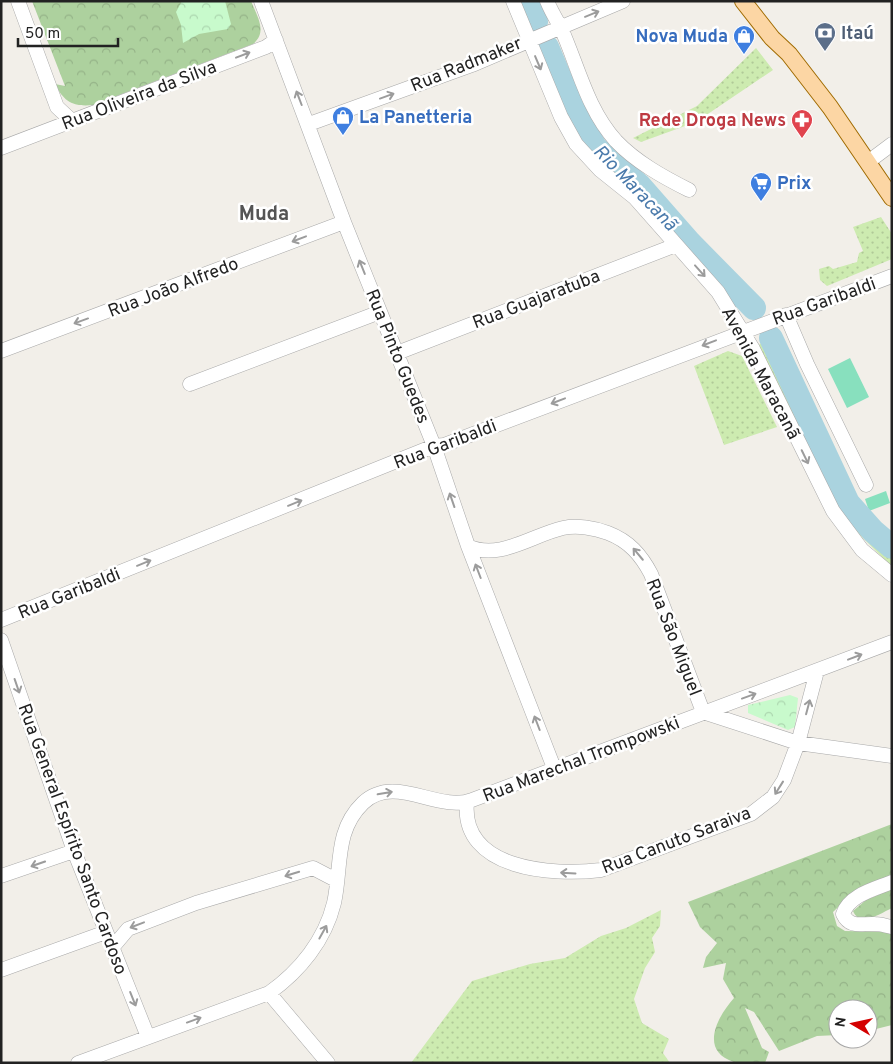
<svg xmlns="http://www.w3.org/2000/svg" width="893" height="1064" font-family="Overpass,sans-serif">
<style>
.grass{fill:url(#grass-dots)}
.forest{fill:url(#forest-crowns)}
.park{fill:url(#park-crowns)}
.pitch{fill:#88e0be}
.lines{fill:none;stroke-linecap:round;stroke-linejoin:round}
.river{stroke:#aad3df;stroke-width:24}
.minor-casing{stroke:#a9a9a9;stroke-width:15}
.major-casing{stroke:#a06b00;stroke-width:18}
.minor{stroke:#fff;stroke-width:14}
.major{stroke:#fcd6a4;stroke-width:16}
.oneway{stroke:#9c9c9c}
.labels{text-anchor:middle;stroke-width:5;stroke-linejoin:round;paint-order:stroke}
.service-label{font-size:18px;font-weight:bold;fill:#4e5e75;stroke:#fff;text-anchor:start}
.shop-label{font-size:18px;font-weight:bold;fill:#366cbe;stroke:#fff;text-anchor:start}
.street-label{font-size:18px;fill:#222;stroke:#fff}
.health-label{font-size:18px;font-weight:bold;fill:#be3a42;stroke:#fff;text-anchor:end}
.water-label{font-size:19px;font-style:italic;fill:#4a7aab;stroke:#fff}
.quarter-label{font-size:20px;font-weight:bold;fill:#555;stroke:#fff}
</style>
<defs>
<pattern id="grass-dots" width="8" height="8" patternUnits="userSpaceOnUse" patternTransform="scale(1.25)"><rect width="8" height="8" fill="#cdebb0"/><path d="M2 2h.1M6 6h.1" fill="none" stroke="#b0c997" stroke-width="1.8" stroke-linecap="round"/></pattern>
<pattern id="forest-crowns" width="20" height="18" patternUnits="userSpaceOnUse" patternTransform="scale(1.25)"><rect width="20" height="18" fill="#add19e"/><path d="M2 6a3 3 0 1 1 6 0M12 15a3 3 0 1 1 6 0" fill="none" stroke="#95b388"/></pattern>
<pattern id="park-crowns" width="20" height="18" patternUnits="userSpaceOnUse" patternTransform="scale(1.25)"><rect width="20" height="18" fill="#c8facc"/><path d="M2 6a3 3 0 1 1 6 0M12 15a3 3 0 1 1 6 0" fill="none" stroke="#acd6af"/></pattern>
</defs>
<rect width="100%" height="100%" fill="#f2efe9"/>
<path class="grass" d="M756,48L773,70L696,122L641,142L633,138L697,106Z
M881,217L892,234V259L827,286L820,280L819,269L829,266L833,269L857,262L859,253L863,251L853,227Z
M763,341L801,430L824,466L837,497L866,535L892,557V567L857,532L834,499L759,345Z
M728,351L742,356L777,427L724,445L694,366Z
M661,910L660,926L652,938L655,952L645,968L634,999L642,1023L669,1039L663,1053L670,1063H411L472,981L530,964L565,958L601,936L626,928Z"/>
<path class="forest" d="M32,1H251C257,16 268,32 253,44L93,105C73,107 64,102 55,84L65,86Z
M892,824V876L855,891L833,912L837,926L845,931L892,932V1025L868,1031V1009H838V1035L817,1036L779,1051L754,1012L745,1008L762,1048L769,1052L765,1063C756,1063 743,1064 734,1062C699,1051 717,1017 734,998L723,979L726,963L703,968L706,957L717,943L700,927L688,902Z
M892,889V908C881,913 860,928 853,911L866,900Z"/>
<path class="park" d="M182,1H225L231,24L228,29L199,34L183,43L181,25L176,12Z
M790,695L798,698L795,727L788,730L748,713V705Z"/>
<path class="pitch" d="M850,358L869,397L847,408L828,369Z
M886,491L890,503L869,511L865,499Z"/>
<g class="lines">
<path class="river" d="M528,1L536,22
M547,47L570,102L595,147L639,185L689,242L754,308
M771,338L848,503L873,531L892,547"/>
<g class="minor-casing">
<path id="minor" d="M18,1L57,107L71,120
M261,1L344,222L434,446L468,546L554,768
M513,1L561,117L576,144L600,170L635,198L718,292L753,349L833,511L862,550L892,575
M547,1C551,11 556,19 561,28C578,66 587,109 616,141C636,162 663,177 689,190
M309,124L472,65L623,1
M1,148L266,47L276,40
M868,162L892,144
M786,315L807,364L866,485
M1,351L344,222
M397,353L676,245
M190,384L380,312
M468,546C499,561 532,535 563,528C577,525 595,528 608,533C629,541 641,555 651,574L703,712
M1,620L434,446L444,445L892,276
M1,640L74,851L148,1037
M703,712L798,743L892,756
M467,802C460,870 553,876 601,870L751,814L773,797L784,780L798,743L817,671
M1,876L74,851
M892,882C875,889 849,895 843,914C850,929 862,923 875,924C881,924 886,926 892,927
M112,948L128,929L196,903L313,868L336,880
M1,970L106,932
M269,993L328,1063
M78,1063L269,993C300,971 325,940 334,903C342,867 334,831 363,803C395,773 438,813 472,800C612,746 752,696 892,642"/>
</g>
<g class="major-casing">
<path id="major" d="M743,1L772,38L789,54L830,107L892,198"/>
</g>
<use href="#minor" class="minor"/>
<use href="#major" class="major"/>
</g>
<defs><path id="oneway-shaft" d="M-6 0H5M1.5-3L5.5 0L1.5 3" fill="none" stroke-width="1.6" stroke-linecap="round" stroke-linejoin="round" transform="scale(1.25)"/></defs>
<g class="oneway">
<use href="#oneway-shaft" transform="translate(592 14) rotate(-22)"/>
<use href="#oneway-shaft" transform="translate(243 55) rotate(-21)"/>
<use href="#oneway-shaft" transform="translate(538 63) rotate(67)"/>
<use href="#oneway-shaft" transform="translate(387 96) rotate(-20)"/>
<use href="#oneway-shaft" transform="translate(299 98) rotate(-111)"/>
<use href="#oneway-shaft" transform="translate(299 239) rotate(159)"/>
<use href="#oneway-shaft" transform="translate(362 267) rotate(-112)"/>
<use href="#oneway-shaft" transform="translate(700 271) rotate(48)"/>
<use href="#oneway-shaft" transform="translate(81 321) rotate(160)"/>
<use href="#oneway-shaft" transform="translate(709 343) rotate(159)"/>
<use href="#oneway-shaft" transform="translate(558 401) rotate(159)"/>
<use href="#oneway-shaft" transform="translate(805 457) rotate(64)"/>
<use href="#oneway-shaft" transform="translate(452 500) rotate(-109)"/>
<use href="#oneway-shaft" transform="translate(295 503) rotate(-22)"/>
<use href="#oneway-shaft" transform="translate(638 554) rotate(-130)"/>
<use href="#oneway-shaft" transform="translate(144 563) rotate(-22)"/>
<use href="#oneway-shaft" transform="translate(478 571) rotate(-111)"/>
<use href="#oneway-shaft" transform="translate(855 657) rotate(-21)"/>
<use href="#oneway-shaft" transform="translate(17 686) rotate(71)"/>
<use href="#oneway-shaft" transform="translate(749 696) rotate(-20)"/>
<use href="#oneway-shaft" transform="translate(808 707) rotate(-75)"/>
<use href="#oneway-shaft" transform="translate(537 723) rotate(-111)"/>
<use href="#oneway-shaft" transform="translate(779 788) rotate(122)"/>
<use href="#oneway-shaft" transform="translate(385 793) rotate(-10)"/>
<use href="#oneway-shaft" transform="translate(38 864) rotate(161)"/>
<use href="#oneway-shaft" transform="translate(568 873) rotate(-177)"/>
<use href="#oneway-shaft" transform="translate(292 874) rotate(163)"/>
<use href="#oneway-shaft" transform="translate(137 925) rotate(159)"/>
<use href="#oneway-shaft" transform="translate(323 932) rotate(-61)"/>
<use href="#oneway-shaft" transform="translate(133 999) rotate(68)"/>
<use href="#oneway-shaft" transform="translate(194 1020) rotate(-20)"/>
</g>
<defs>
<g id="bank-pin" transform="scale(1.125)"><path d="M0 17L-7.5 6A9.5 9.5 0 1 1 7.5 6Z" fill="#5c6f8a" stroke="#fff"/><path d="M-6-4H6V4H-6ZM0-2.3a2.3 2.3 0 1 0 0 4.6a2.3 2.3 0 1 0 0-4.6Z" fill="#fff"/></g>
<g id="shop-pin" transform="scale(1.125)"><path d="M0 17L-7.5 6A9.5 9.5 0 1 1 7.5 6Z" fill="#3f7fe0" stroke="#fff"/><path d="M-5-2.5h2.3a2.7 3.5 0 0 1 5.4 0H5L5.5 6h-11ZM-1.5-2.5h3a1.5 2.3 0 0 0-3 0Z" fill="#fff"/></g>
<g id="pharmacy-pin" transform="scale(1.125)"><path d="M0 17L-7.5 6A9.5 9.5 0 1 1 7.5 6Z" fill="#e0444e" stroke="#fff"/><path d="M-2-6h4v4h4v4h-4v4h-4v-4h-4v-4h4Z" fill="#fff"/></g>
<g id="supermarket-pin" transform="scale(1.125)"><path d="M0 17L-7.5 6A9.5 9.5 0 1 1 7.5 6Z" fill="#3f7fe0" stroke="#fff"/><path d="M-6-5.5h2.5l.6 2H6L4.5 2H-2.5L-4.4-4H-6ZM-1.5 3.2a1.3 1.3 0 1 0 .1 0ZM3 3.2a1.3 1.3 0 1 0 .1 0Z" fill="#fff"/></g>
</defs>
<g fill-rule="evenodd">
<use href="#bank-pin" x="825" y="33"/>
<use href="#shop-pin" x="744" y="36"/>
<use href="#shop-pin" x="343" y="117"/>
<use href="#pharmacy-pin" x="802" y="120"/>
<use href="#supermarket-pin" x="761" y="183"/>
</g>
<g class="labels">
<g class="service-label">
<text x="841" y="39">Itaú</text>
</g>
<g class="shop-label">
<text x="728" y="42" text-anchor="end">Nova Muda</text>
<text x="359" y="123">La Panetteria</text>
<text x="777" y="189">Prix</text>
</g>
<g class="street-label">
<text transform="translate(466 64) rotate(-22)" y="6">Rua Radmaker</text>
<text transform="translate(139 95) rotate(-21)" y="6">Rua Oliveira da Silva</text>
<text transform="translate(173 287) rotate(-21)" y="6">Rua João Alfredo</text>
<text transform="translate(536 299) rotate(-21)" y="6">Rua Guajaratuba</text>
<text transform="translate(824 301) rotate(-20)" y="6">Rua Garibaldi</text>
<text transform="translate(398 356) rotate(68)" y="6">Rua Pinto Guedes</text>
<text transform="translate(761 373) rotate(62)" y="6">Avenida Maracanã</text>
<text transform="translate(445 444) rotate(-21)" y="6">Rua Garibaldi</text>
<text transform="translate(69 593) rotate(-22)" y="6">Rua Garibaldi</text>
<text transform="translate(674 637) rotate(69)" y="6">Rua São Miguel</text>
<text transform="translate(581 759) rotate(-21)" y="6">Rua Marechal Trompowski</text>
<text transform="translate(73 839) rotate(70)" y="6">Rua General Espírito Santo Cardoso</text>
<text transform="translate(676 840) rotate(-21)" y="6">Rua Canuto Saraiva</text>
</g>
<g class="health-label">
<text x="786" y="126">Rede Droga News</text>
</g>
<g class="water-label">
<text transform="translate(636 187) rotate(46)" y="7">Rio Maracanã</text>
</g>
<g class="quarter-label">
<text x="264" y="220">Muda</text>
</g>
</g>
<rect width="893" height="1064" fill="none" stroke="#222222" stroke-width="5"/>
<g transform="translate(853 1024) rotate(279)"><circle r="24" fill="#ffffff" stroke="#a7a7a7"/>
<path d="M0-4L9 19L0 12L-9 19Z" fill="#d40000"/>
<text y="-8" font-size="14" font-weight="bold" text-anchor="middle" fill="#222222">N</text>
</g>
<path d="M18 38v8h100v-8" fill="none" stroke="#222222" stroke-width="2.5"/>
<text x="25" y="38" font-size="15" fill="#222222" stroke="#ffffff" stroke-width="4" paint-order="stroke">50 m</text>
</svg>
